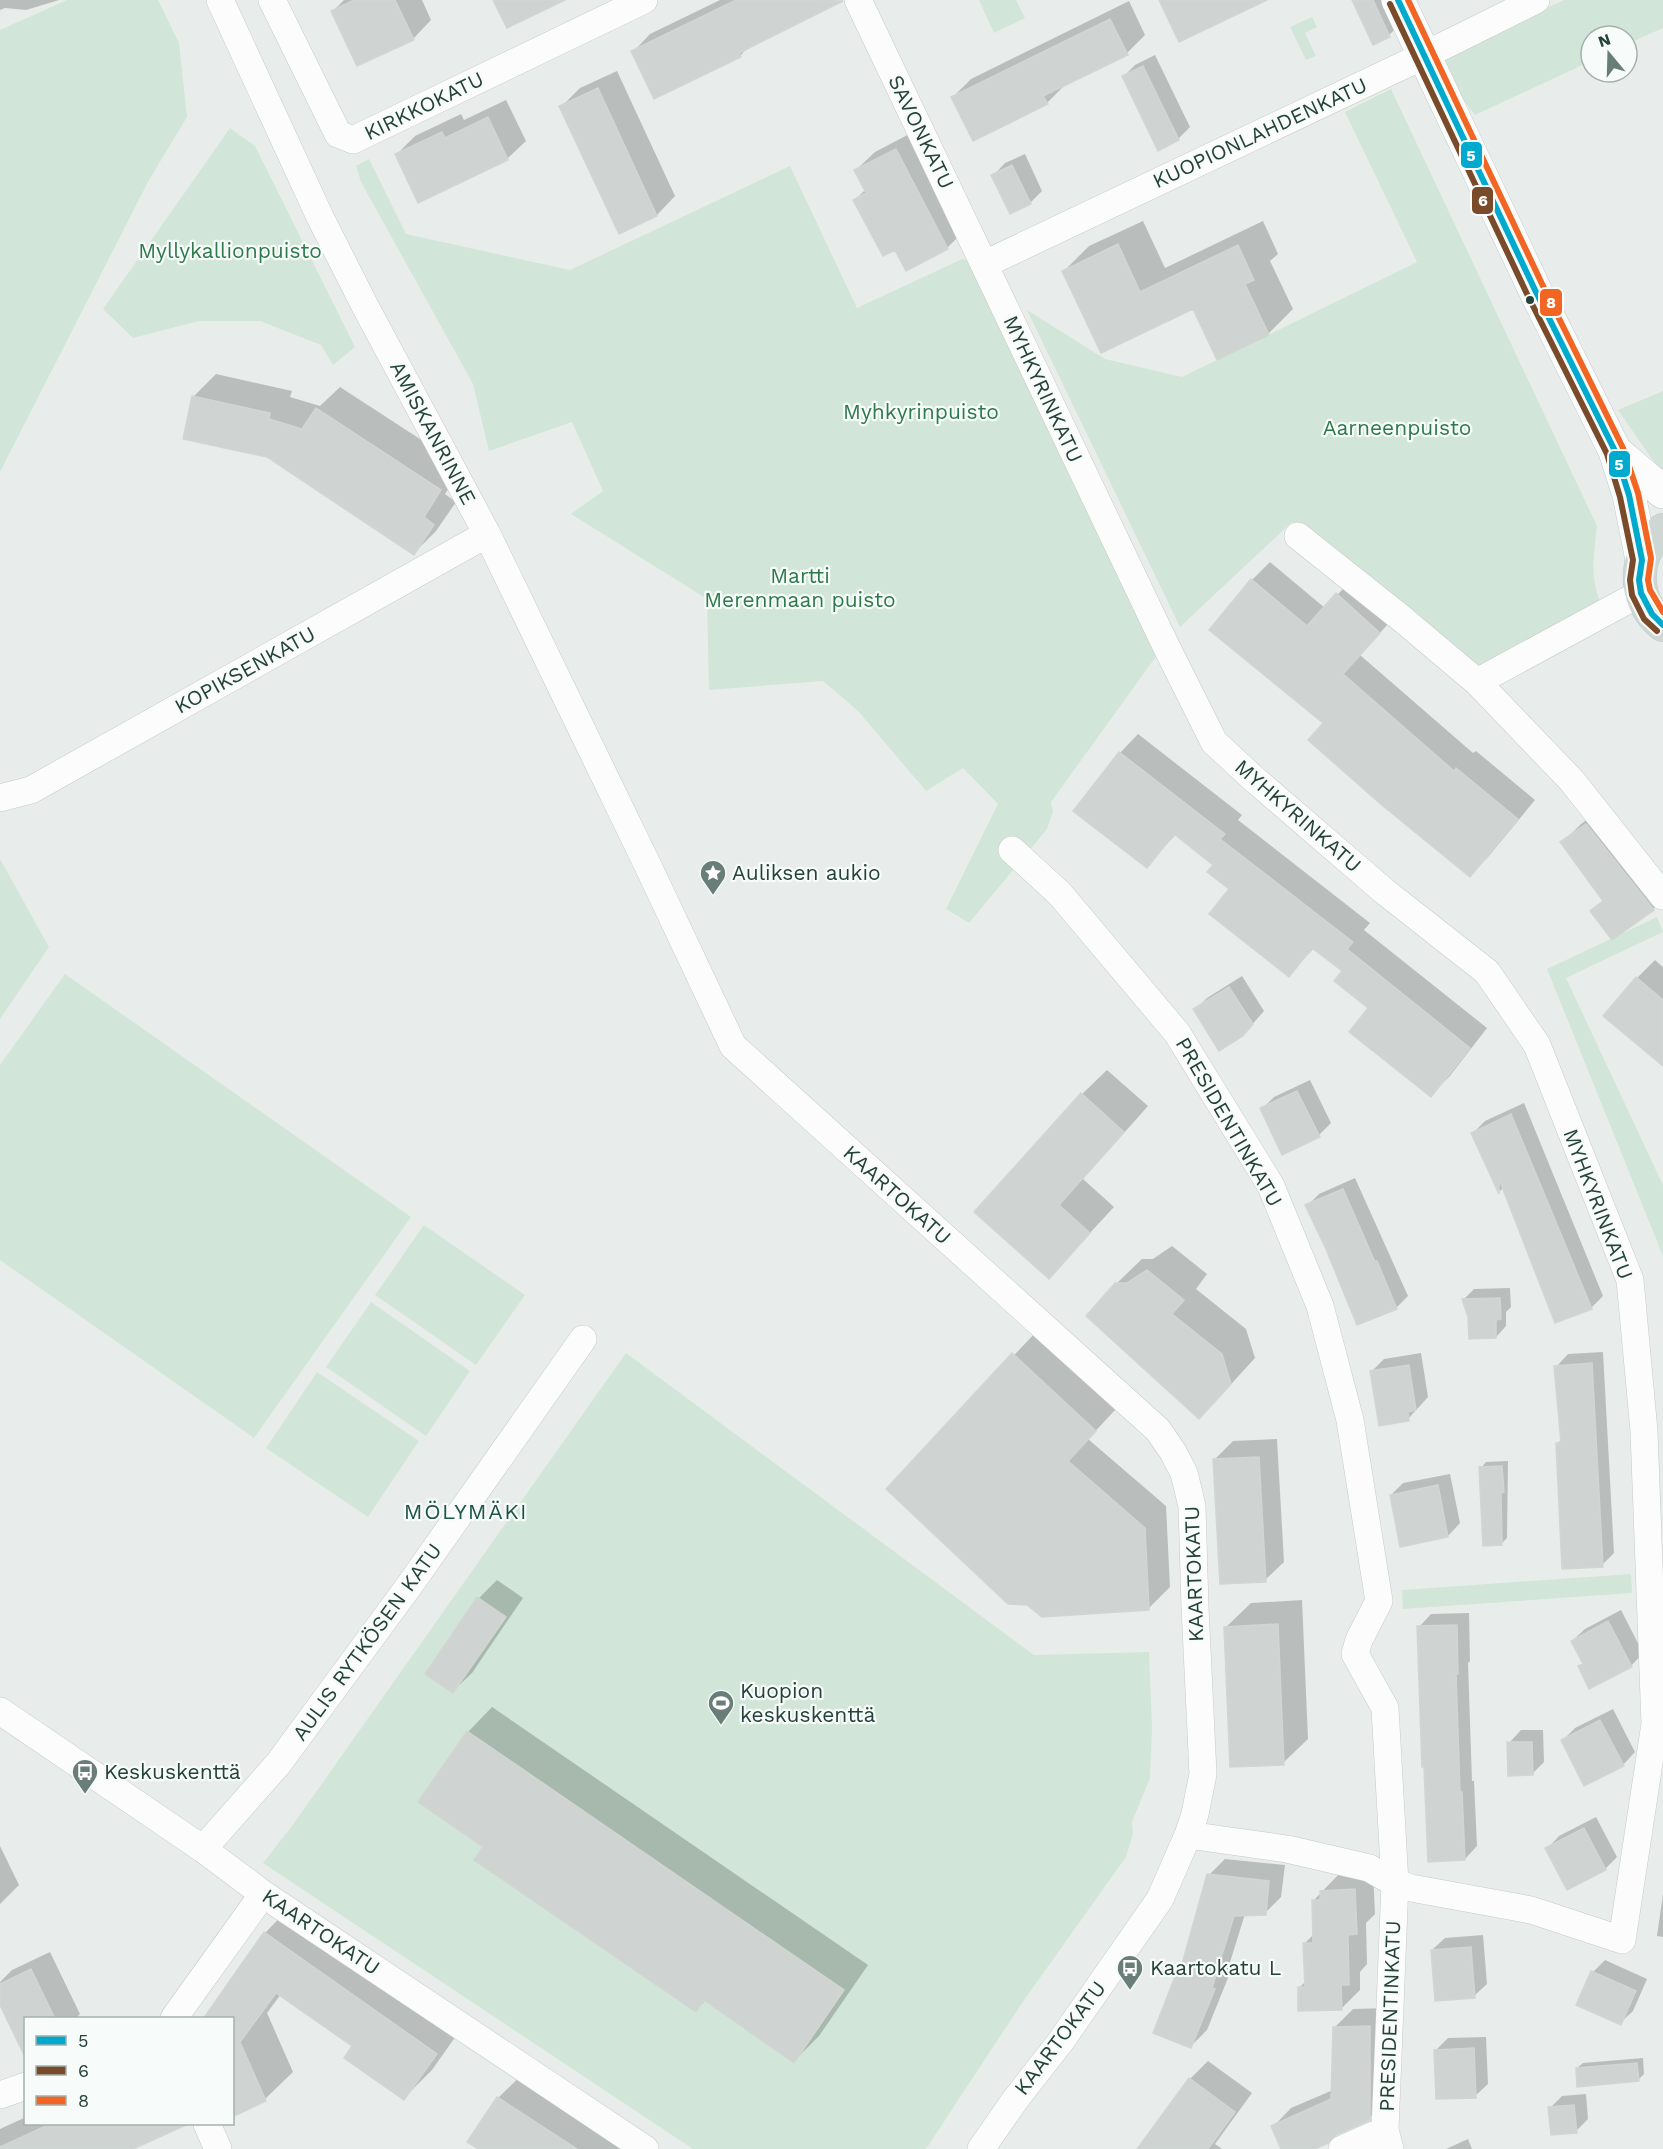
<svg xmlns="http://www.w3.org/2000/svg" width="1663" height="2149" font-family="'Work Sans',sans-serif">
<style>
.green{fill:#d1e6d8}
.shadow{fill:#0003}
.building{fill:#cfd4d2;stroke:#d1d6d4;stroke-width:1.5}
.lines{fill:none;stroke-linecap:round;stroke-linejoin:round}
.minor-casing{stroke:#c5cac8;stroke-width:28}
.secondary-casing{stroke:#c3cbc8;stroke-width:34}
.primary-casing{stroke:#c3ccc9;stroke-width:34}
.minor{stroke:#fcfcfc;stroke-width:27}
.secondary{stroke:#fcfcfc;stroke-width:33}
.primary{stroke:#cfd7d5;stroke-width:33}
.bus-1-casing{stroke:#f7fbf9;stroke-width:10}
.bus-2-casing{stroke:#f7fbf9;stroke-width:10}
.bus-3-casing{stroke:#f7fbf9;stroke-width:10}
.bus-1{stroke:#00a9ce;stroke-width:6}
.bus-2{stroke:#7a4b2a;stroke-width:6}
.bus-3{stroke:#f26522;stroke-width:6}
.bus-dot{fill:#24423a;stroke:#f7fbf9;stroke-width:2}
.labels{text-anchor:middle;stroke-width:4.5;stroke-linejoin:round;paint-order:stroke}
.street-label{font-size:21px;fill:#24423a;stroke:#f7fbf9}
.park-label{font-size:21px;fill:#2d7a4b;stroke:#f7fbf9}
.poi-label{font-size:21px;fill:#24423a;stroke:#f7fbf9;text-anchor:start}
.neighbourhood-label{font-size:22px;letter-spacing:1.5px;fill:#1f5548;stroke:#f7fbf9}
.line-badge{stroke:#f7fbf9;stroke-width:2}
.badge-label{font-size:16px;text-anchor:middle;font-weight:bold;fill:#fff}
</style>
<rect width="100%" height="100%" fill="#e8edeb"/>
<path class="green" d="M67,0H158L179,43L187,117L149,180L0,472V30Z
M979,0H1016L1025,18L994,33Z
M1564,0H1663V28L1627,44V36H1591V61L1475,115L1446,77L1436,60Z
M1312,17L1317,27L1305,33L1316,56L1306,60L1290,27Z
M1391,89L1597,526C1593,562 1589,580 1605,613L1477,682L1396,598L1292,522L1180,627L1027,310L1105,359L1182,377L1417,262L1345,112Z
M230,128L255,146L355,347L333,365L321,345L260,321H199L133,338L103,309Z
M369,159L406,234L570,270L790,166L857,308L962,259L985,264L1165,644L1051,802L1053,812L1047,829L969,923L946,909L998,804L963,768L926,791L858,711L823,681L709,690L707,599L571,514L603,491L572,422L489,451L473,384L361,182L356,166Z
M1663,391V475L1618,410Z
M0,859L49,947L0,1019Z
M1657,917L1663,932L1566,978L1663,1185V1256L1547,969Z
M65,974L411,1217L254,1438L0,1260V1065Z
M424,1225L525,1295L476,1365L375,1295Z
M371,1302L470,1371L426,1436L326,1367Z
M626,1353L1034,1655L1149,1652L1152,1727L1150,1778L1132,1822L1133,1834L1126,1857L1022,2003L926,2149H693L263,1863L292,1826Z
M317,1372L419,1441L368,1517L266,1448Z
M1631,1574L1632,1593L1403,1609L1402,1590Z"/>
<path class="shadow" d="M0,0H59L26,10L5,8L0,10Z
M344,0H422L431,20L413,39L333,11Z
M720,0H835L829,6L750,45L740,56L633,52L650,34Z
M1354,0H1408L1414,11L1389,35L1374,43Z
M1129,1L1145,35L1127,53L1065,85L1047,103L953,97L971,79Z
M1155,55L1190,127L1178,139L1123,77L1135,65Z
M617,71L675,196L657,215L620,232L561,107L580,88Z
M506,100L526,141L507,159L397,154L415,136L461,114L464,120Z
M915,131L965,230L947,248H896L855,200L866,189L856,170L875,152Z
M1025,154L1042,191L1030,203L993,176L1005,163Z
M1143,221L1165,268L1263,221L1278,254L1270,261L1293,309L1268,334L1194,307L1064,271L1089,246Z
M216,374L292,391L290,397L320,406L340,387L463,467L445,494L456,502L436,531L414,553L193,397Z
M1270,562L1325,608L1355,576L1397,614L1360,655L1473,753L1476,751L1535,800L1488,857L1470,875L1325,723L1252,580Z
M1138,734L1242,815L1238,820L1370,923L1364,930L1487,1028L1449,1077L1430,1095L1344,971L1314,948L1289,975L1215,864L1176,834L1147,866L1120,753Z
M1605,806L1663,899L1653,909L1592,911L1604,900L1562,843L1581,824Z
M1655,960L1663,967V1064L1637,978Z
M1242,976L1264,1011L1243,1035L1195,1010L1207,998Z
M1107,1070L1148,1106L1083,1179L1114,1207L1049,1277L976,1212L1082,1094Z
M1310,1080L1331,1123L1319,1135L1262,1109L1274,1097Z
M1524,1103L1603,1296L1591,1308L1504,1187L1500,1191L1473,1133L1485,1121Z
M1355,1178L1408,1296L1396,1308L1327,1248L1307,1206L1319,1194Z
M1172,1246L1207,1274L1196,1289L1246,1329L1255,1358L1223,1393L1116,1284L1142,1259H1153Z
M1510,1288L1511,1307L1506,1312V1326L1496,1337L1470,1316L1464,1299L1474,1289Z
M1035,1333L1116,1409L1088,1439L1166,1506L1170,1587L1148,1609L888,1489Z
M1603,1352L1614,1553L1602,1565L1557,1444L1562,1439L1556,1367L1568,1354Z
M1421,1353L1428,1397L1408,1419L1372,1371L1384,1359Z
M1277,1439L1284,1562L1265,1580L1214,1460L1233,1441Z
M1508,1461L1507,1538L1501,1544L1481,1468L1486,1462Z
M1450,1474L1460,1523L1448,1536L1391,1495L1403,1483Z
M497,1580L523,1598L472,1673L453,1691L479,1598Z
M1302,1600L1308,1739L1283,1763L1226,1627L1251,1603Z
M1621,1610L1643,1653L1631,1666L1590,1687L1580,1667L1584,1663L1572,1641L1585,1629Z
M1469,1613L1470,1661L1468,1663L1472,1781H1474L1477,1846L1465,1859L1419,1627L1431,1614Z
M492,1707L868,1965L819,2036L794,2061L706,2000L696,2010L485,1847L468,1732Z
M1613,1709L1635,1752L1623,1765L1563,1740L1575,1728Z
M1521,1730H1543L1544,1762L1532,1774L1509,1743Z
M1596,1817L1617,1857L1605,1869L1547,1849L1559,1836Z
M0,1846L19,1885L0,1904Z
M1225,1859L1285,1865L1281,1897L1265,1913L1245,1914L1227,1972L1230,1973L1207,2030L1191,2046L1177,1975L1182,1970L1209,1875Z
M1373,1872L1375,1914L1366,1923L1367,1964L1360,1972V1990L1342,2008L1299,1988L1306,1981L1305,1943L1314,1934L1313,1901L1340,1873Z
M1663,1894V1937L1657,1936Z
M292,1905L463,2026L432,2070L404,2098L354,2046L281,1994L267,2013L293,2072L265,2099L232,2115V2018L265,1933Z
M1483,1935L1487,1984L1474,1996L1432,1950L1445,1938Z
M50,1952L80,2014L76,2018H26L0,2002V1982L12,1970Z
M1605,1960L1647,1979L1633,2011L1620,2023L1593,1972Z
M1388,2008V2100L1369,2118L1336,2133L1312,2149H1283L1273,2127L1291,2108L1333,2090L1334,2028L1353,2009Z
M1486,2037L1488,2084L1475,2096L1436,2050L1448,2038Z
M1643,2058L1644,2074L1638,2080L1577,2068L1583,2063Z
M1208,2061L1252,2093L1215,2144L1222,2149H1139L1190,2079Z
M535,2062L656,2149H480L469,2142L498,2098Z
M1586,2094L1588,2119L1576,2131L1550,2108L1562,2096Z
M26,2117V2124H178L173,2129L130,2149H0V2129Z
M1468,2139L1472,2149H1446Z"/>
<path class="building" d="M354,0H395L414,40L357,66L331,11Z
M493,0H565L507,28Z
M736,0L843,1L739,53L741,57L654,99L631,51Z
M1159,0H1267L1179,42Z
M1352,0H1373L1390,37L1373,45Z
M1110,19L1128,55L1043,96L1048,104L973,141L951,97Z
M1143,66L1179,140L1158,151L1122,76Z
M598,88L657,216L619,234L559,106Z
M488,117L508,160L418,203L395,154L442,132L445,138Z
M896,149L948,249L906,271L895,250L883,256L853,200L866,193L854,170Z
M1012,165L1031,204L1010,214L991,175Z
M1118,244L1140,292L1238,245L1254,280L1245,284L1269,335L1217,360L1193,309L1101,353L1062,271Z
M192,396L270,413L269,419L302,429L316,408L441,490L424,517L434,525L414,555L267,457L183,439Z
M1251,579L1307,626L1336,593L1380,633L1343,674L1454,771L1456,768L1518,819L1470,877L1383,806L1308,740L1323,723L1209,630Z
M1119,752L1225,834L1220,839L1353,942L1347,949L1470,1048L1431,1097L1349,1032L1368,1008L1334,981L1342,971L1312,948L1289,977L1209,914L1229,889L1207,872L1213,865L1174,834L1147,868L1073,811Z
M1586,824L1654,910L1612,940L1590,911L1603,901L1560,842Z
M1636,977L1663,1000V1066L1603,1016Z
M1229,987L1253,1024L1243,1036L1219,1051L1193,1009Z
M1297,1091L1320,1137L1282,1155L1260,1108Z
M1081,1093L1124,1132L1059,1205L1090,1233L1049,1279L974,1212Z
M1511,1114L1592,1309L1555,1323L1499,1179V1194L1471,1133Z
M1343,1189L1375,1262L1377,1261L1397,1309L1357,1325L1326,1249L1305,1205Z
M1147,1270L1184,1300L1172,1314L1222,1354L1231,1384L1199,1419L1086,1316L1115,1283H1127Z
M1500,1298L1501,1319L1496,1320V1338L1469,1339L1468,1317L1462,1299Z
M1012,1353L1096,1431L1068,1461L1145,1528L1149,1610L1042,1617L1027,1605L1008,1604L886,1489Z
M1592,1363L1603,1567L1562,1569L1556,1443H1561L1554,1366Z
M1409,1365L1416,1410L1408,1412L1409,1421L1379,1426L1370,1371Z
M1259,1457L1266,1582L1220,1584L1213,1459Z
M1502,1466L1504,1492L1501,1493L1502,1545L1483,1546L1479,1467Z
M1438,1485L1448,1537L1400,1547L1390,1495Z
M477,1597L506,1617L453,1693L425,1674Z
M1608,1621L1632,1667L1589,1689L1578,1666L1583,1664L1571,1641Z
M1278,1624L1284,1765L1230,1767L1224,1627Z
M1457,1625L1458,1674H1456L1460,1792H1462L1465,1860L1428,1862L1424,1767H1422L1417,1626Z
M1600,1720L1624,1766L1584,1786L1561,1740Z
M467,1731L844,1990L794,2063L704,2000L696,2012L474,1860L483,1847L418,1802Z
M1507,1742H1532L1533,1775L1508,1776Z
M1584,1828L1606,1870L1567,1890L1545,1848Z
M1207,1874L1269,1881L1266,1915L1234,1916L1212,1988L1215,1989L1191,2048L1153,2033L1176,1974L1179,1975Z
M1355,1889L1357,1934L1348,1935L1349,1985H1341L1342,2010L1298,2011V1987H1305L1303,1943H1313L1312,1900H1320V1891Z
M264,1932L437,2054L404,2100L344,2058L352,2046L276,1993L240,2042L266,2101L232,2117V2019H203Z
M1471,1947L1475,1998L1435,2001L1431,1950Z
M31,1969L55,2019H26V2059L0,2005V1984Z
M1591,1971L1636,1991L1621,2025L1576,2005Z
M1370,2026V2120L1336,2135L1328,2143L1315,2149H1281L1271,2126L1331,2099L1333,2027Z
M1474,2048L1476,2098L1436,2099L1434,2050Z
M1637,2063L1639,2081L1577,2087L1576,2068Z
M1189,2078L1235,2112L1208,2149H1137Z
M497,2097L577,2149H478L467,2142Z
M1574,2105L1577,2133L1551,2135L1548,2107Z
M50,2124H188L133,2149H0V2147Z"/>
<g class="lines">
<g class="minor-casing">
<path id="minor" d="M220,0L320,217L365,306L487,534L648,866L733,1046L1158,1430L1173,1452L1184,1473L1192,1506L1195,1607L1203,1774L1195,1814L1188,1835L1160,1899L1061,2041L1015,2100L981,2149
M272,0L338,134L353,140L644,0
M858,0L1165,644L1214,742L1254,779L1384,891L1487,972L1537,1045L1630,1280L1644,1431L1655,1724L1622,1940L1531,1910L1411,1888L1395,1883L1385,1708L1355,1654L1359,1640L1379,1601L1350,1420L1320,1306L1271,1186L1177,1033L1060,894L1012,850
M985,264L1423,56L1536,0
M1298,536L1401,618L1477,682L1641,593
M1477,682L1572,781L1663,896
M0,798L31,790L487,534
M0,1711L203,1849L263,1894L645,2149
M1188,1835L1287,1849L1369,1868L1395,1883L1385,2130L1390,2149
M203,1849L278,1764L409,1586L583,1339
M174,2018L263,1894
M0,2095L26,2086
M207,2124L218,2149
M1342,2149L1385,2130"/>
</g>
<g class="secondary-casing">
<path id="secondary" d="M1398,0L1535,290L1615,451L1629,495L1642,560
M1616,452L1663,492"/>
</g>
<g class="primary-casing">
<path id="primary" d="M1663,530C1632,554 1632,601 1663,625"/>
</g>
<use href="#minor" class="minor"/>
<use href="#secondary" class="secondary"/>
<use href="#primary" class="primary"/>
<g class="bus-1-casing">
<path id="bus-1" d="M1398,0L1535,290L1615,451L1629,495L1642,560L1639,580L1641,593L1652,614L1663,625"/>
</g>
<g class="bus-2-casing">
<path id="bus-2" d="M1390,4L1527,294L1607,454L1620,497L1633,560L1630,580L1632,595L1644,619L1657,631"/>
</g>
<g class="bus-3-casing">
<path id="bus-3" d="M1408,0L1543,286L1623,448L1638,493L1651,558L1648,580L1650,590L1663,612"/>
</g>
<use href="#bus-1" class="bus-1"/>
<use href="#bus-2" class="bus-2"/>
<use href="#bus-3" class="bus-3"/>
</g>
<defs>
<g id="sight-pin" transform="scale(1.35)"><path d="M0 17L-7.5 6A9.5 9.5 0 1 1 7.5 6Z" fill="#697e78" stroke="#f7fbf9"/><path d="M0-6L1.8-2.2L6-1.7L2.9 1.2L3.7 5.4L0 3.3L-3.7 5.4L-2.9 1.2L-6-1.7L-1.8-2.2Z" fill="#fff"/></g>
<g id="stadium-pin" transform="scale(1.35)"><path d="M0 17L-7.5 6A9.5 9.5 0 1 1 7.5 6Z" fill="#697e78" stroke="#f7fbf9"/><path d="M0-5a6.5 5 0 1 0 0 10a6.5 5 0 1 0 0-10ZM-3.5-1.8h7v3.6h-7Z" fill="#fff"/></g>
<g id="bus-pin" transform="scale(1.35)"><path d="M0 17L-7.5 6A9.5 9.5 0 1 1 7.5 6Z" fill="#697e78" stroke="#f7fbf9"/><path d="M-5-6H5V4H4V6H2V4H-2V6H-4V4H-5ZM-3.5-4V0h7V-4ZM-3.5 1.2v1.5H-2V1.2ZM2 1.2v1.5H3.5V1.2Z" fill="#fff"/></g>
</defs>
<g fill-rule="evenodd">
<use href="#sight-pin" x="713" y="873"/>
<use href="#stadium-pin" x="721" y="1703"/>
<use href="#bus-pin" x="85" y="1772"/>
<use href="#bus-pin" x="1130" y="1968"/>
</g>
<circle class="bus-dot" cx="1530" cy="300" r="5"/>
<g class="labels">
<g class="street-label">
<text transform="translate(424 106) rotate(-26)" y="7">KIRKKOKATU</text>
<text transform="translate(921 132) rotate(64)" y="7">SAVONKATU</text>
<text transform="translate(1260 133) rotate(-25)" y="7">KUOPIONLAHDENKATU</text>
<text transform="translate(1043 389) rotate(65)" y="7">MYHKYRINKATU</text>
<text transform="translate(433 433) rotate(62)" y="7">AMISKANRINNE</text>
<text transform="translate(245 670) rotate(-29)" y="7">KOPIKSENKATU</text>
<text transform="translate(1298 816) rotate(41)" y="7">MYHKYRINKATU</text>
<text transform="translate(1229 1122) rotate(60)" y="7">PRESIDENTINKATU</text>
<text transform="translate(897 1195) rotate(42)" y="7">KAARTOKATU</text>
<text transform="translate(1598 1204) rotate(69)" y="7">MYHKYRINKATU</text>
<text transform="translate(1194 1574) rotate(-92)" y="7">KAARTOKATU</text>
<text transform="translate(367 1642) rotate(-54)" y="7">AULIS RYTKÖSEN KATU</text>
<text transform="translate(321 1932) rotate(34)" y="7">KAARTOKATU</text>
<text transform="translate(1390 2016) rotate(-88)" y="7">PRESIDENTINKATU</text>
<text transform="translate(1060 2038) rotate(-53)" y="7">KAARTOKATU</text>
</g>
<g class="park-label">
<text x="230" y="258">Myllykallionpuisto</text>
<text x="921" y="419">Myhkyrinpuisto</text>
<text x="1397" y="435">Aarneenpuisto</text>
<text x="800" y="583">Martti<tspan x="800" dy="24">Merenmaan puisto</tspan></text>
</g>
<g class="poi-label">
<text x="732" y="880">Auliksen aukio</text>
<text x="740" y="1698">Kuopion<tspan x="740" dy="24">keskuskenttä</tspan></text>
<text x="104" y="1779">Keskuskenttä</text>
<text x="1150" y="1975">Kaartokatu L</text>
</g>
<g class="neighbourhood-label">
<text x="466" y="1519">MÖLYMÄKI</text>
</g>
</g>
<g class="line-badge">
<rect x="1460" y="141" width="23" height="28" rx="6" fill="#00a9ce"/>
<rect x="1471" y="186" width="23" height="29" rx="6" fill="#7a4b2a"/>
<rect x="1539" y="288" width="24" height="29" rx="6" fill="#f26522"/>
<rect x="1608" y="450" width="23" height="28" rx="6" fill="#00a9ce"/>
</g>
<g class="badge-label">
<text x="1471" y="161">5</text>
<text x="1483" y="206">6</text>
<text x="1551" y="308">8</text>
<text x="1619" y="470">5</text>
</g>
<rect x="24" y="2017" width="210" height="108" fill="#f7fbf9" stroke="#a3b1ad" stroke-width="1.5"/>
<rect x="36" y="2036" width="30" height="9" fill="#00a9ce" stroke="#a3b1ad" stroke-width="1.5"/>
<text x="78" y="2047" font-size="18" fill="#24423a">5</text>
<rect x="36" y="2066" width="30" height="9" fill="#7a4b2a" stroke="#a3b1ad" stroke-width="1.5"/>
<text x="78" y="2077" font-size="18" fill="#24423a">6</text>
<rect x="36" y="2096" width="30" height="9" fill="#f26522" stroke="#a3b1ad" stroke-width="1.5"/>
<text x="78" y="2107" font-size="18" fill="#24423a">8</text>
<g transform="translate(1609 54) rotate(341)"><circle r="28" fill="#f7fbf9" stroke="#a3b1ad" stroke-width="1.5"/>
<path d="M0-4.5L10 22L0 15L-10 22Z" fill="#697e78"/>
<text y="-9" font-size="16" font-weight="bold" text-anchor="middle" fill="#24423a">N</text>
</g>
</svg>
